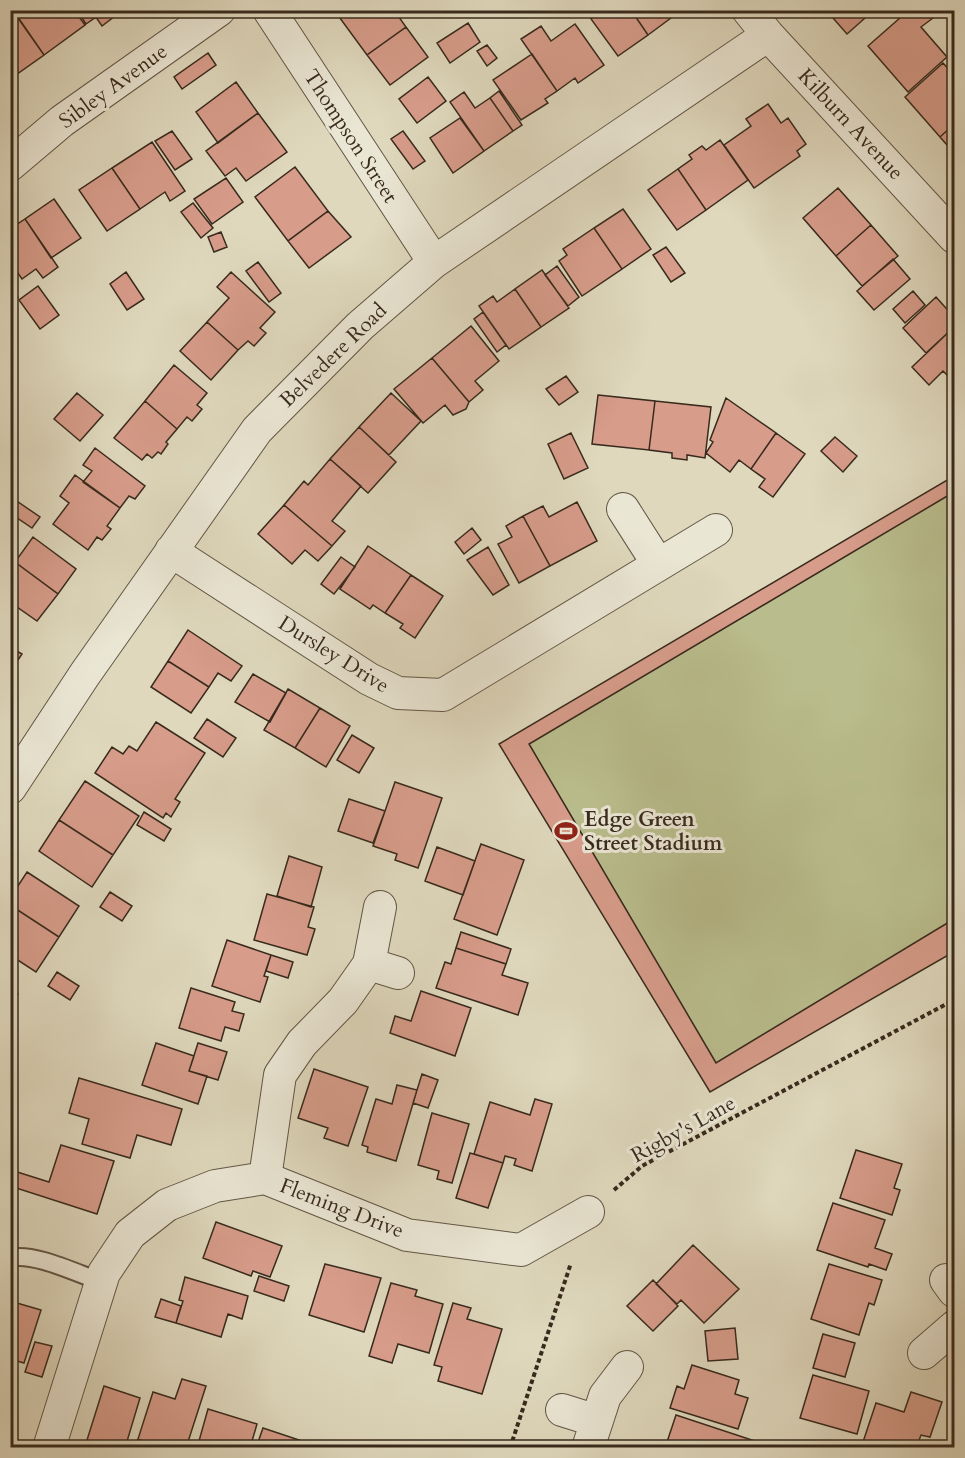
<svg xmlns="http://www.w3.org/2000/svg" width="965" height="1458" font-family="Cardo,serif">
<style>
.green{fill:#b9bc8c;stroke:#787354;stroke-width:1.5}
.building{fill:#d79c8a;stroke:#382a1d;stroke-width:1.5}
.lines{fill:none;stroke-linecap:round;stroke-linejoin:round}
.lane-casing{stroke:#625645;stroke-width:20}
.street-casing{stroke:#625645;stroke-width:34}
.path{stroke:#382a1d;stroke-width:4;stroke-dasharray:4.5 3;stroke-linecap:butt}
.lane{stroke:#eae6d4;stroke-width:16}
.street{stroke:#eae6d4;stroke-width:32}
.labels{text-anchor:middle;stroke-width:6;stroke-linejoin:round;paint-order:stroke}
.street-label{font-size:21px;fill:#382a1d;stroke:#eae6d4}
.poi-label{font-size:21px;font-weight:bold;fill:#382a1d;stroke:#eae6d4;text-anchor:start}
</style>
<rect width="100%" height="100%" fill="#dfd8bd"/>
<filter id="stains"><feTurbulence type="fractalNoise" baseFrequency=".00333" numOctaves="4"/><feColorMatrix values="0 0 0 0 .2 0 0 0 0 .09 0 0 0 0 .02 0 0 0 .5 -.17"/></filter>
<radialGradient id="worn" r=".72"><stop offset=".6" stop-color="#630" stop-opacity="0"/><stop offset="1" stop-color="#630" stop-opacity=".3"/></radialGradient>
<path class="green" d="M954,492V919L716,1063L529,744Z"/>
<path class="building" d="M74,10L85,25L44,55L13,10Z
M77,10H91L96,17L86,24Z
M91,10H123L102,26Z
M341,10H394L406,27L367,55L337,14Z
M603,10H631L648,35L618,56L591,19Z
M631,10H678L679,12L648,35Z
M826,10H874L847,34Z
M909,10H926L933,18L921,27L947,57L908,92L868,46Z
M13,11L44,55L10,79V12Z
M468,23L480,42L450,63L437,43Z
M575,24L604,65L578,83L575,78L557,91L521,39L541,26L551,41Z
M406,27L428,57L390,85L367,55Z
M487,45L497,58L487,66L477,51Z
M208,53L216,65L182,89L174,77Z
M532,54L557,91L545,99L548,103L521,120L493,80Z
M943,63L954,75V124L940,137L905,97Z
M428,77L446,101L417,123L399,99Z
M236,82L258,113L218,143L196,112Z
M499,91L522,125L513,131L490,98Z
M464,92L475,108L490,98L513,131L484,151L450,102Z
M768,104L781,123L788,118L806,144L797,151L800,156L754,188L724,145L751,126L746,119Z
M258,113L287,152L246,181L236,168L225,176L206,151Z
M460,118L484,151L453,173L430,138Z
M954,124V153L940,137Z
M172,131L192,159L175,170L155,141Z
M403,131L425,161L413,169L391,139Z
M720,140L748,180L706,210L678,169L692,159L689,155L702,146L706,150Z
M152,142L185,191L170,201L165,192L140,209L112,168Z
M295,167L328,211L288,241L255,197Z
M112,168L140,209L107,231L79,190Z
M678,169L706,210L677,230L648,190Z
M226,178L243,202L212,224L194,199Z
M838,188L871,225L836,256L803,218Z
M54,199L81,238L51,258L25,219Z
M193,203L213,228L201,238L181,212Z
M623,209L651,249L622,269L594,228Z
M328,211L351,237L309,268L288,241Z
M25,219L58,267L43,278L36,269L22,279L10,262V229Z
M871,225L898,256L862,286L836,256Z
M594,228L622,269L582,296L559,261L567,255L563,249Z
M221,232L227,247L214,252L208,237Z
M666,247L685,273L671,282L653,255Z
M893,259L910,279L874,310L857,291Z
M258,262L281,293L269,302L246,271Z
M557,266L579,297L568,306L545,275Z
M542,270L569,308L541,327L515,289Z
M126,272L144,299L127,310L110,284Z
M231,272L275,312L260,328L266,333L254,346L248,341L238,350L207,322L229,298L217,287Z
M10,285L18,297L10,302Z
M38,286L59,315L40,329L19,300Z
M515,289L541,327L509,349L479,306L493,296L497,302Z
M913,291L925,305L905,323L893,309Z
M936,297L954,317V327L926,353L903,328Z
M483,312L506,345L497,352L474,319Z
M207,322L238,350L211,380L180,351Z
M471,326L499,361L475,381L483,390L469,402L432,358Z
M954,327V382L943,371L929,385L912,367Z
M432,358L469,402L466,409L453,415L445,405L423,423L394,389Z
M174,365L207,393L197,405L202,409L192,421L187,417L177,429L145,401Z
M566,376L578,392L559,405L546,389Z
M77,393L103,415L80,441L54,419Z
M391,393L421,421L389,455L359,427Z
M598,395L655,401L649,450L592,444Z
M726,398L776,433L751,469L739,460L730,472L706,453L713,442L710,440Z
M145,401L177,429L166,442L168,444L161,454L158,452L152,458L147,454L142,460L114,438Z
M655,401L711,407L705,458L687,455V460L672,458V453L649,450Z
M359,427L396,462L368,493L330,459Z
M571,433L588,468L564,479L548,444Z
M776,433L805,454L773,497L759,487L765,479L751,469Z
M835,437L857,456L843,472L821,451Z
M95,448L145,486L135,499L129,496L120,508L83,482L92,471L83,465Z
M330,459L361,486L332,521L345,531L332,546L284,505L304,481L308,485Z
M75,475L120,508L107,526L111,529L102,540L97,537L88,550L53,524L69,503L60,496Z
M954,476V492L529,744L716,1063L954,919V960L950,954L710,1092L499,744Z
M11,497L40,517L32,528L10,513Z
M577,502L597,541L550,566L523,516L543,506L549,517Z
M284,505L332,546L318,561L305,550L292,564L258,534Z
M523,516L550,566L519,583L498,544L512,537L506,526Z
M472,528L481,540L464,554L455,542Z
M33,537L76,569L58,594L15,562Z
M368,546L411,575L385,613L373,605L370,609L340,589Z
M488,547L509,585L493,595L467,560Z
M341,557L355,567L334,594L321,584Z
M15,562L58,594L37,621L10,602V567Z
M411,575L443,596L415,638L400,628L403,624L385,613Z
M188,630L242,666L231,681L218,673L209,687L168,661Z
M10,647L22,654L10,672Z
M168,661L209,687L191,713L151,687Z
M253,674L286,693L270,722L235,702Z
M288,689L320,708L295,748L264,730Z
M320,708L350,726L326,767L295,748Z
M207,719L236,738L223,757L194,738Z
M156,722L205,753L175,799L180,802L171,817L166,813L163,818L95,773L112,747L123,754L129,746L137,751Z
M352,735L374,748L359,773L337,760Z
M85,781L139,816L113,855L59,820Z
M395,782L442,798L418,868L395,860L397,854L373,846Z
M349,799L385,811L373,843L338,831Z
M144,812L171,829L164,841L137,825Z
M59,820L113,855L92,887L39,851Z
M481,844L524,860L497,935L454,919Z
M437,847L475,861L463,895L425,881Z
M289,856L322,867L311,907L277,896Z
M27,872L79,906L59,937L10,905V898Z
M110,892L132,906L122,921L100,907Z
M267,894L314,907L308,927L315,929L307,955L254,940Z
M10,905L59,937L36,972L10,955Z
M461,932L511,949L506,964L456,948Z
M227,940L271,955L264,976L268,977L260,1002L212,986Z
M456,948L506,964L502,975L528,983L518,1015L436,988L445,962L451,964Z
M271,955L293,962L288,978L266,971Z
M57,972L79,986L70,1000L48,986Z
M191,988L235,1002L232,1011L244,1014L239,1031L225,1027L221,1041L179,1028Z
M10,989L18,994L10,1004Z
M421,991L471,1008L455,1056L390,1033L395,1016L411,1021Z
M156,1043L194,1056L189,1071L207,1076L198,1104L142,1085Z
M198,1043L227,1052L218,1080L189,1071Z
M314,1069L368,1087L348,1146L324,1138L328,1128L298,1118Z
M422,1074L438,1080L428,1108L413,1103Z
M79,1078L182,1109L171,1145L137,1135L130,1158L82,1144L89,1119L69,1113Z
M397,1085L417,1090L396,1161L367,1152L368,1147L362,1145L376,1099L392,1104Z
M535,1099L552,1104L532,1171L514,1165L516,1159L505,1156L503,1163L474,1154L490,1102L530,1115Z
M432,1113L469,1124L452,1183L437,1179L439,1171L418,1165Z
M61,1145L114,1161L97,1214L10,1186L14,1171L49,1182Z
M856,1150L902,1164L894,1188L900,1190L892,1215L840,1198Z
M470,1153L503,1163L488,1208L456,1198Z
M833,1203L885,1220L875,1248L892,1254L886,1270L869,1264L868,1267L817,1250Z
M216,1222L282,1246L270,1277L253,1271L251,1276L203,1258Z
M693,1245L739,1289L704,1323L681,1300L677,1304L656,1284Z
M325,1264L381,1278L364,1332L309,1315Z
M829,1264L882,1280L874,1305L869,1303L859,1335L811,1319Z
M259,1276L289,1286L284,1301L254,1291Z
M185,1277L248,1296L242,1319L228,1314L221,1337L176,1323L183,1301L179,1300Z
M653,1280L678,1306L653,1331L627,1306Z
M391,1283L417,1290L415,1296L443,1304L429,1353L398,1344L392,1363L369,1356Z
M161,1299L181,1306L176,1323L155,1317Z
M10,1301L41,1310L24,1363L10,1359Z
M453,1303L471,1308L467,1319L502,1329L482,1394L438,1381L442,1367L434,1365Z
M735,1328L738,1359L708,1361L705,1331Z
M823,1334L855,1343L845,1377L813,1368Z
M35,1342L52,1346L42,1377L25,1372Z
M692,1365L739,1380L735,1394L748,1398L738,1429L670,1408L677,1386L684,1389Z
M813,1375L869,1391L857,1434L800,1418Z
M182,1379L206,1386L186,1448H160L138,1439L153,1392L175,1399Z
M104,1386L140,1398L125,1448H110L87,1440Z
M911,1392L942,1402L930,1437L921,1435L916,1448H861L876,1403L904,1412Z
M208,1409L257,1424L250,1448H197Z
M676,1415L764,1444L763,1448H665Z
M263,1428L311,1444L310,1448H256Z
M10,1436L16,1437L13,1448H10Z
M138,1439L154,1446V1448H135Z"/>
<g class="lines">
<g class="lane-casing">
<path id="lane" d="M10,1258C34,1252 78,1274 102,1282"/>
</g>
<g class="street-casing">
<path id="street" d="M269,10L434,262
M748,10L768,35L954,237
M10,165L62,121L219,10
M623,509L658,564
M171,551L369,679L398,693L443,695L716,530
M10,788L85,674L257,430L360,326L434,262L768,35
M369,964L398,973
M265,1178L280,1075L302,1043L343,1001L369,964L380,907
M946,1280L954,1291
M924,1353L954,1327
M562,1410L597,1421
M49,1448L104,1273L130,1234L167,1205L215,1186L265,1178L407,1235L521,1250L588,1212
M588,1448L605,1396L627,1367"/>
</g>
<path class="path" d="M614,1190L642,1166L954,1000
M510,1448L571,1263"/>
<use href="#lane" class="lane"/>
<use href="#street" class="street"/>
</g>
<defs>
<g id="stadium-bare" transform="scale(1.8)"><path d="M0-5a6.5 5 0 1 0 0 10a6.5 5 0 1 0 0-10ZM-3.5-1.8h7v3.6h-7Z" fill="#8f2418" stroke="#eae6d4" stroke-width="2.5" paint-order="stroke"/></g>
</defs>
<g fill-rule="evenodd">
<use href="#stadium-bare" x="566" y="831"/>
</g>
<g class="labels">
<g class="street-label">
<text transform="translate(113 86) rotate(-36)" y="7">Sibley Avenue</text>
<text transform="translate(851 124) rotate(47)" y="7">Kilburn Avenue</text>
<text transform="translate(351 136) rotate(57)" y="7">Thompson Street</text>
<text transform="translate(333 355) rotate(-44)" y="7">Belvedere Road</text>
<text transform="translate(334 654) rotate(32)" y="7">Dursley Drive</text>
<text transform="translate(683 1129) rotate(-29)" y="7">Rigby's Lane</text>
<text transform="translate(342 1208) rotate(21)" y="7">Fleming Drive</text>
</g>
<g class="poi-label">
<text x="584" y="826">Edge Green<tspan x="584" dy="24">Street Stadium</tspan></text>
</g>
</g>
<rect width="965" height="1458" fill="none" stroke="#dfd8bd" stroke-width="36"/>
<rect x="12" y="12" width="941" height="1434" fill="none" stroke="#382a1d" stroke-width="3"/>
<rect x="18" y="18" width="929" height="1422" fill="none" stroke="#382a1d" stroke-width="1.5"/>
<rect width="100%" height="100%" filter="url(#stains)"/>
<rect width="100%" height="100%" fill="url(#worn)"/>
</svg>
